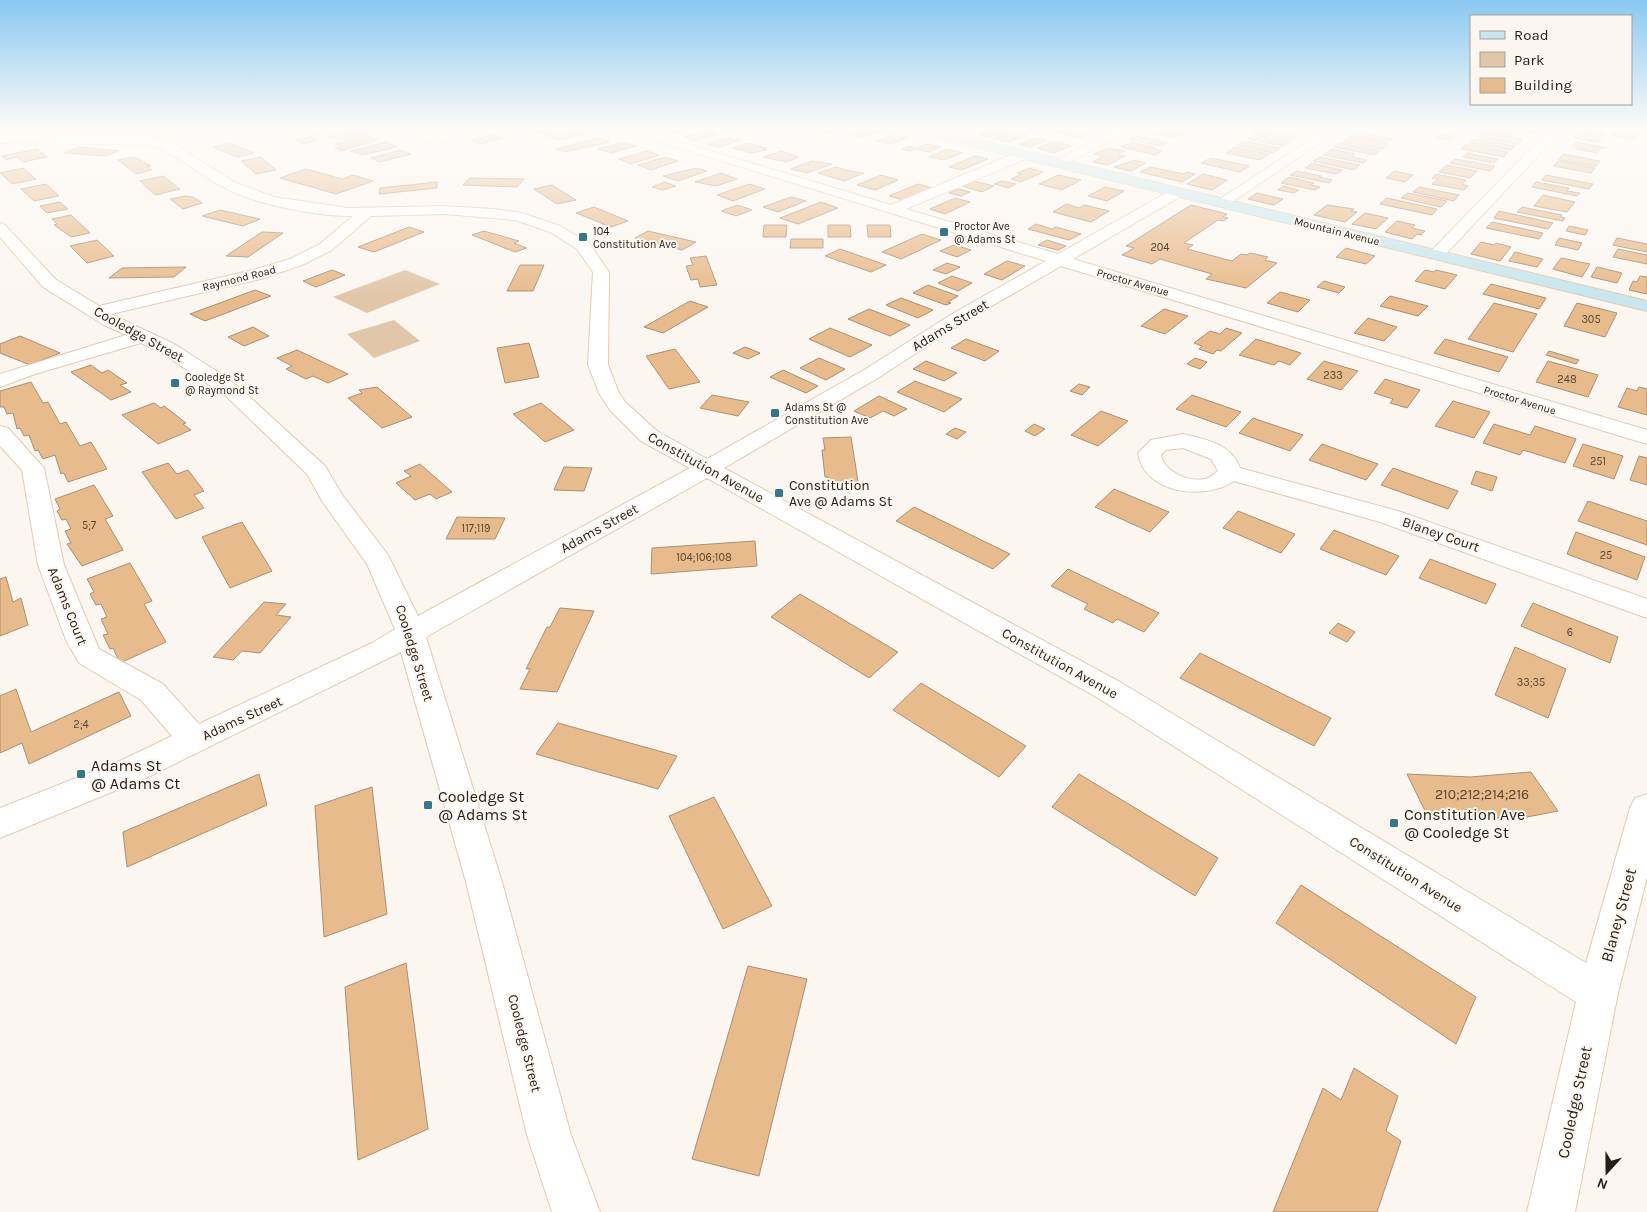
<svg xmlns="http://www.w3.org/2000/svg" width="1647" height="1212" font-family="Karla,sans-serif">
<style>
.green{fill:#e2c6aa}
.building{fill:#e8bb8c;stroke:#a88f76}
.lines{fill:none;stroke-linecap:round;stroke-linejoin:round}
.street-casing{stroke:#e4caaf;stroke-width:2}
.secondary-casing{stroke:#e4caaf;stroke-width:2}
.street{fill:#fff;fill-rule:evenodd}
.secondary{fill:#c7e6ee;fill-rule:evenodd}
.poi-dot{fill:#36768a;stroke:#fbf6f0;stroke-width:2}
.labels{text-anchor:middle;stroke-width:4;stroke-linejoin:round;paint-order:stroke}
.far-poi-label{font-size:11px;fill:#261d13;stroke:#fbf6f0;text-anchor:start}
.far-street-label{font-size:11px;fill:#261d13;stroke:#fbf6f0}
.number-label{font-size:11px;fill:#564431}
.street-label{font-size:14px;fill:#261d13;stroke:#fbf6f0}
.poi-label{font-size:14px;fill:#261d13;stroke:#fbf6f0;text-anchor:start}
.near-number-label{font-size:14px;fill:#564431}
.near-poi-label{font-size:16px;fill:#261d13;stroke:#fbf6f0;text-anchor:start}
.near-street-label{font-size:16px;fill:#261d13;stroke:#fbf6f0}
</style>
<rect width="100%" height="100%" fill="#fbf6f0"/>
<path class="green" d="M405,270L440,284L367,313L333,297Z
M394,320L420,341L374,358L347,334Z"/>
<path class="building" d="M131,127H176L168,131L126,129Z
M350,127L316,135L308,131L319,127Z
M433,127H463L444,132Z
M554,127H569L586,133L559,140L536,132Z
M670,127H695L676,133L663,129Z
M824,127H844L824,134L818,132L824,130L819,129Z
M866,127L881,131L862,138L848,135Z
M951,127H980L968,132Z
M1020,127H1028L1037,129L1030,132L1016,129Z
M1162,127L1188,133L1169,137L1150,133Z
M1267,127H1296L1300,128L1294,132Z
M1473,127H1490L1515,132L1510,136L1471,129Z
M1505,127H1521L1539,130L1535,134L1504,129Z
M358,128L370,133L341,140L325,136Z
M995,128L1007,131L990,137L978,134Z
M1256,128L1298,136L1292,140L1250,132Z
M1063,129L1089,134L1081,138L1055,132Z
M1580,129L1604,133L1598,142L1573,138Z
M704,131L718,133L695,141L684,137Z
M1013,131L1027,135L1009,142L993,139Z
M1616,131L1637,134L1634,139L1613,135Z
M1356,132L1392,139L1388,142L1380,141L1351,136Z
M1482,133L1522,139L1517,144L1477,137Z
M494,134L503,138L480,144L471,140Z
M1442,134L1454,136L1450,140L1437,138Z
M893,135L907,138L891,144L876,141Z
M1255,135L1290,142L1283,146L1248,139Z
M368,136L377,140L341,151L335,148L342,147L335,144Z
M1135,136L1160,140L1157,141L1167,143L1161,146L1129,139Z
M310,137L318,140L304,144L296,140Z
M1349,137L1388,144L1382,149L1343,142Z
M598,138L610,142L565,152L556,149Z
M727,138L741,140L719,147L707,144Z
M1031,139H1041L1047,140L1030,147L1018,144Z
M1473,139L1515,146L1511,150L1469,143Z
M1054,141L1071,146L1054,153L1037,148Z
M1245,141L1280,148L1273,153L1237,145Z
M386,142L397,147L362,155L351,151Z
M624,142L636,146L611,153L598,149Z
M1131,142L1156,148L1154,149L1162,151L1155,155L1121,147Z
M1576,142L1607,148H1600L1597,153L1577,149L1578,147L1572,146Z
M230,143L254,153L237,157L213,147Z
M748,143L767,148L763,149L767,150L751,153L733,148Z
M1340,143L1380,151L1374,155L1334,147Z
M928,144L941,147L928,152L915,149L909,151L902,149L910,146L917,148Z
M1466,144L1508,152L1504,157L1461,149Z
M79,147L119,151L105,156L64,153Z
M1235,147L1269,154L1260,160L1226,153Z
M1108,148L1125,151L1118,155L1125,156L1108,165L1093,162L1103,156L1094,154Z
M37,149L47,157L23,162L17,157L6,160L2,156Z
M947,149L962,153L944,160L929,157Z
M1331,149L1355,154L1352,157L1367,160L1363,163L1323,155Z
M401,150L411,154L380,162L371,158Z
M647,151L659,155L631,164L619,159Z
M781,151L799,157L786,162L763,157Z
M1467,153L1498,159L1494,163L1463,157Z
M1563,154L1600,161L1596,166L1559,160Z
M975,156L988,159L962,170L949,167Z
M134,157L151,166L147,167L152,170L136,174L118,160Z
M261,157L276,170L256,174L241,161Z
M665,157L678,161L651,170L638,165Z
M1320,157L1360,165L1354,170L1313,161Z
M1211,158L1249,166L1240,172L1201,163Z
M1455,159L1495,166L1490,171L1450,163Z
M1135,160L1146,163L1131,171L1114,167Z
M812,161L832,164L807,173L791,169Z
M1558,161L1595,168L1591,173L1554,166Z
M1312,163L1342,170L1336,174L1305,168Z
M1447,165L1477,171L1470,178L1439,172Z
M836,167L849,171L864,173L844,181L818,173Z
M1150,167L1184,174L1187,172L1195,174L1182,182L1140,172Z
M23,168L36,179L12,184L0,173Z
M696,168L707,171L678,181L663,176Z
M1029,168L1043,172L1021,182L1011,179L1022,174L1017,173Z
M306,169L342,179L353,175L373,181L336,194L280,178Z
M1297,171L1321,176L1319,177L1332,180L1329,183L1290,175Z
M1394,171L1413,175L1405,182L1386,178Z
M721,173L737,179L716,186L695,182Z
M1203,174L1227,180L1212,190L1187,184Z
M1436,174L1466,180L1462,184L1468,186L1464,190L1432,184L1438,179L1432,178Z
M881,175L898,180L875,190L857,185Z
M1058,175L1081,180L1062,190L1039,184Z
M1546,175L1593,184L1589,189L1542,180Z
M163,176L180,189L155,195L140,181Z
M1289,177L1314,183L1311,185L1320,187L1315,190L1281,183Z
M470,178L524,179L517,187L463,185Z
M973,181L994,186L982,192L962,186Z
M1002,181L1016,184L1008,188L994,184Z
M437,182V188L379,194L380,188Z
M665,182L676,186L663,190L652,187Z
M1536,182L1569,188L1567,191L1580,193L1577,196L1532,187Z
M46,184L59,196L34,201L21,189Z
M749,184L765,189L733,201L717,195Z
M918,184L932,188L903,200L889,196Z
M552,185L576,200L557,204L534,189Z
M1283,186L1299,190L1294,193L1278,190Z
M1105,187L1124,191L1107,201L1088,196Z
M1419,187L1459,195L1454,201L1413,192Z
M959,189L970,192L961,196L949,193Z
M1257,193L1283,199L1274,205L1248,199Z
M1408,193L1447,201L1441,207L1401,198Z
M1543,195L1575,202L1567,212L1534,206Z
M185,196L193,197L202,203L183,209L170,199Z
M791,197L806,201L778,212L763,207Z
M955,198L970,202L945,214L930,209Z
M1387,198L1437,209L1432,215L1380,204Z
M60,202L68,209L47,213L40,206Z
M821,202L838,208L798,224L780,218Z
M1066,204L1079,208L1084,205L1109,211L1091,222L1053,212Z
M737,205L752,210L736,216L721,211Z
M1191,205L1227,214L1223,217L1228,218L1223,221L1218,220L1184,243L1193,245L1187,249L1232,261L1241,254L1247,255L1250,253L1268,257L1265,260L1277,263L1246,288L1206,279L1212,274L1160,259L1152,264L1122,255L1134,248L1126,246Z
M1327,205L1354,209L1351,211L1357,212L1345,222L1314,215Z
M594,207L628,221L611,227L576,213Z
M1522,207L1562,215L1561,217L1565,218L1563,221L1517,212Z
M220,210L260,219L243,226L202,216Z
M1499,211L1553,223L1548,229L1494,218Z
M1365,213L1388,218L1376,229L1352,224Z
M71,215L90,233L71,237L54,225L57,224L52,219Z
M1397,221L1415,225L1412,228L1425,231L1421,235L1417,234L1412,239L1385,232Z
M1492,222L1543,233L1539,239L1486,228Z
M1036,224L1052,229L1056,227L1081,234L1069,240L1028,229Z
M764,225H787L786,237H763Z
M828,225H850L851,237H828Z
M867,225H890L891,237H868Z
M1569,226L1588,230L1585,235L1566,231Z
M409,227L424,232L374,252L358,247Z
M484,231L519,241L514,243L527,248L515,252L472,235Z
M648,231L696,242L682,250L635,238Z
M262,232L283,233L248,257L226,256Z
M922,234L941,240L901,259L882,252Z
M1559,238L1582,243L1578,250L1555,245Z
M1617,238L1647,244V252L1613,245Z
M791,239H823V248H790Z
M97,240L114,256L87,263L70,246Z
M1047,240L1066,246L1058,250L1038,245Z
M1481,242L1494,245L1496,243L1511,247L1500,261L1471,254Z
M954,245L971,250L957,257L940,251Z
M1346,248L1375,256L1366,264L1336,257Z
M840,249L886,265L871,272L825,256Z
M1618,249L1647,255V264L1613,257Z
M1515,252L1543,259L1537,267L1509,261Z
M706,256L717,285L700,287L698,279L691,280L686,266L693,265L690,258Z
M1561,258L1590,264L1582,277L1553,269Z
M1007,261L1025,266L1002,280L984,274Z
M947,263L960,267L946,274L933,270Z
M520,265H544L533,291H507Z
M186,267L174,277L109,278L122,268Z
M1597,267L1622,273L1617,283L1591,277Z
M332,270L345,275L316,287L303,281Z
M1425,270L1434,272L1436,270L1457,275L1445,289L1415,281Z
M952,276L972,283L958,291L938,283Z
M1640,276L1647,277V294L1629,290L1633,281L1637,282Z
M1324,281L1345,287L1339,293L1317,287Z
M1491,284L1546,298L1539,309L1483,294Z
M928,285L958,296L948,302L951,303L946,305L913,293Z
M255,290L271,296L205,321L190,314Z
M1280,292L1310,300L1298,312L1267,303Z
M1390,296L1428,306L1418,316L1380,306Z
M901,298L933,310L918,318L886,305Z
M690,301L708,307L663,333L644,327Z
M1494,303L1537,314L1513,352L1468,339Z
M1577,303L1617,313L1605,337L1564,326Z
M869,309L910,325L890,336L848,319Z
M1164,309L1188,316L1165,334L1141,326Z
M1368,318L1397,327L1384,341L1354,333Z
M253,327L269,336L244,346L228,337Z
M830,328L872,345L850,357L809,339Z
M1226,328L1242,333L1221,351L1217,350L1213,354L1199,349L1202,346L1194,343L1210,331L1220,334Z
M20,336L60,353L30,365L0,353V344Z
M966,339L999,351L985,361L951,348Z
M1256,339L1301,353L1290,365L1279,361L1274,365L1239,355Z
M1445,339L1508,357L1499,372L1434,353Z
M529,343L539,377L505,383L497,348Z
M745,347L760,353L748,359L733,353Z
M675,349L700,382L669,389L646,356Z
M297,350L348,374L328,383L313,376L306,379L286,369L292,366L277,358Z
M1549,351L1579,360L1576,364L1546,355Z
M819,358L845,369L826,380L800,368Z
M1195,358L1207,362L1200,369L1187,364Z
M926,361L957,373L944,381L913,369Z
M1324,361L1358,371L1341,390L1307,379Z
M1548,361L1598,375L1588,397L1536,382Z
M91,365L102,373L108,370L127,383L120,385L131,392L111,400L71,372Z
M783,370L818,386L806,393L770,377Z
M1385,379L1420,390L1407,408L1390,403L1393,399L1374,393Z
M915,381L962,399L944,412L897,392Z
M31,382L43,403L48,402L60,424L66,422L80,446L91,442L107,469L68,482L64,473L61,474L55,455L43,459L38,450L35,451L29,435L24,436L20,428L17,429L13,413L7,414L4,407H0V391Z
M1079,384L1090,387L1082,395L1070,391Z
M377,387L412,417L382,428L348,398L362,393L359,390Z
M1639,387L1647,389V415L1618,407L1627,388L1637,391Z
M712,395L749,402L738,416L700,408Z
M1192,395L1241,412L1226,427L1176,409Z
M879,396L907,409L894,416L883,411L870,418L854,411Z
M1453,401L1490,412L1474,438L1435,426Z
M154,403L161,408L164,406L186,423L183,424L191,430L158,444L122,415Z
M541,403L574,430L545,442L513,414Z
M1101,411L1128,421L1098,446L1071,435Z
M1253,418L1303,435L1290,451L1239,433Z
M1034,424L1045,429L1035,436L1025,431Z
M1494,424L1530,435L1535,426L1576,439L1565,463L1523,450L1520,455L1483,443Z
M955,428L966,432L957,439L946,434Z
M851,437L859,488L830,489L828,477H825L822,450H825L823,438Z
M1322,444L1378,464L1366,480L1309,460Z
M1583,444L1623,456L1614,479L1573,466Z
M1639,456L1647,458V485L1630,480Z
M168,463L177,474L188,470L204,491L194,495L204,508L176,519L142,472Z
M420,464L452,492L436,499L430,494L415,500L396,483L411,476L404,471Z
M564,467L592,468L584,491L554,490Z
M1393,468L1458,491L1448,509L1381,485Z
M1476,471L1497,477L1492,491L1471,484Z
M94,485L113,516L105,519L123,550L82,566L67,544L71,543L65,531L71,529L66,519L62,520L57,511L60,509L55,499Z
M1114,489L1169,512L1150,532L1095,507Z
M1588,501L1647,521V545L1578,521Z
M914,507L1010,554L993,569L896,521Z
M1238,511L1295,534L1281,553L1223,528Z
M457,517L505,518L495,539H446Z
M242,522L272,571L230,588L202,537Z
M1334,530L1399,556L1386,575L1320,549Z
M1576,532L1645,557L1637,580L1567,554Z
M755,541L757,566L651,574L652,548Z
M1430,559L1496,584L1486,604L1419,578Z
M130,563L152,601L144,604L166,642L120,663L113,648L110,649L103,635L108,634L101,619L107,617L101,604L96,605L90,594L94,592L87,579Z
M1068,569L1159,613L1144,632L1117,619L1113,623L1084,609L1088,604L1051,586Z
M6,577L13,602L21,598L28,625L0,636V579Z
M800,594L898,652L869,678L771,617Z
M264,602L286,604L276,615L291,617L260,653L242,651L233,660L213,657Z
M1533,603L1618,637L1610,663L1521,626Z
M560,608L594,611L557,692L520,689L530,669H526L547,627H550Z
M1338,623L1355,632L1347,642L1329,633Z
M1515,647L1566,669L1548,718L1495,695Z
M1200,653L1331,718L1314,746L1180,678Z
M921,683L1026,746L999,777L893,710Z
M16,689L31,732L119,692L131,716L29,764L22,743L0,753V696Z
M558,723L677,756L658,789L536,754Z
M1531,772L1558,811L1527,817L1497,818L1464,817L1425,811L1407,774L1470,777Z
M259,774L267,805L127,867L123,832Z
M1079,774L1218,858L1195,896L1052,807Z
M372,787L387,914L324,937L315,806Z
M714,797L772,906L723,929L669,816Z
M1301,885L1476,997L1456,1044L1276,923Z
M406,963L428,1129L358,1160L345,987Z
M748,966L807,979L759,1176L692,1159Z
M1354,1068L1398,1096L1386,1131L1401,1141L1377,1212H1273L1323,1088L1341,1100Z"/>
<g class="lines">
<g class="street-casing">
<path id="street" d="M387,127H406L435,136L471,127H492L434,144Z
M612,127H631L891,205L1018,152H1028L1029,155L1028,158L906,209L1058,254L1173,189H1183L1185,192L1183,195L1073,259L1647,430V444L1061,266L964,322L878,378L724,468L1120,682L1586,963L1630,808L1635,798L1647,794V877L1618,993L1575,1212H1527L1576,1002L1098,698L707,478L426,637L502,882L571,1135L600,1212H552L527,1135L466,882L401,652L146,778L0,838V808L122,760L172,736L141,700L79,663L66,640L38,565L22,470L0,446V426L8,428L44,468L64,565L99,649L163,684L199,724L372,643L395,629L367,564L322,501L307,474L227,397L162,353L141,343L35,374L0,387V374L126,335L104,325L43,287L0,237V223L5,225L55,279L99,306L253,270L290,259L320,244L353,216C320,217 252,204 223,187C197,173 176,153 147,144L0,143V135L114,134L148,136L174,144L234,182L274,197L348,208L445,206L493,209L522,213L560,226L589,243L609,272L608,365L619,393L625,402L657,431L707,459L864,370L952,314L1046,261ZM445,214L515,220L550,232L577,249L593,272L588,365L599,393L610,410L641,441L690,468L418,616L388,555L343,496L325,466L241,389L221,374L176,345L111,314L264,278L302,265L332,250L371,216Z
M1122,127H1138L1061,166H1051L1050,163Z
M1330,127H1344L1226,206L1221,207L1214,203Z
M1552,127H1565L1442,258H1430L1428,255L1430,252Z
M1183,434C1205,439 1232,444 1240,468L1398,511L1647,599V618L1380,522L1234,481C1205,501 1144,494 1138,453L1151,440ZM1183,448L1211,459L1218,471C1215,473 1211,477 1208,478C1191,484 1164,472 1161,455L1166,450Z"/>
</g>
<g class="secondary-casing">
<path id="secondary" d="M904,127H926L1647,301V311L910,131Z
M1612,127L1647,128V136L1618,131Z"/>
</g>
<use href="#street" class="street"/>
<use href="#secondary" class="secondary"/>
</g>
<linearGradient id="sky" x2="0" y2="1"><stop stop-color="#89c8f1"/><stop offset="0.43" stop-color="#fdfbf8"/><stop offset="1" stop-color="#fdfbf8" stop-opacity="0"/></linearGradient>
<rect width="1647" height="297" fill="url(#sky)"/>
<g class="poi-dot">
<rect x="939" y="227" width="10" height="10" rx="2.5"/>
<rect x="578" y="232" width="10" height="10" rx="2.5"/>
<rect x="170" y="378" width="10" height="10" rx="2.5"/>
<rect x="770" y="408" width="10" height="10" rx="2.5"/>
<rect x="774" y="488" width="10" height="10" rx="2.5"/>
<rect x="76" y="769" width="10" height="10" rx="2.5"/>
<rect x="423" y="800" width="10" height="10" rx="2.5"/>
<rect x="1389" y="818" width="10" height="10" rx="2.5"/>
</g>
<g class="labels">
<g class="far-poi-label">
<text x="954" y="230">Proctor Ave<tspan x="954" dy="13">@ Adams St</tspan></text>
<text x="593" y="235">104<tspan x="593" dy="13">Constitution Ave</tspan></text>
<text x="185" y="381">Cooledge St<tspan x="185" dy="13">@ Raymond St</tspan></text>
<text x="785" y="411">Adams St @<tspan x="785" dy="13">Constitution Ave</tspan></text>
</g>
<g class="far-street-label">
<text transform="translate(1337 231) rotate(14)" y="4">Mountain Avenue</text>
<text transform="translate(239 278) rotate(-14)" y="4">Raymond Road</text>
<text transform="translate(1133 282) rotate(16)" y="4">Proctor Avenue</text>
<text transform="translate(1520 400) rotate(17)" y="4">Proctor Avenue</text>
</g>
<g class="number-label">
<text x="1160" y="251">204</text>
<text x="1591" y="323">305</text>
<text x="1333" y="379">233</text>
<text x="1567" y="383">248</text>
<text x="1598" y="465">251</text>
<text x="89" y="529">5;7</text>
<text x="476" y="532">117;119</text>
<text x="1606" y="559">25</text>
<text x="704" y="561">104;106;108</text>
<text x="1570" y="636">6</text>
<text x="1531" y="686">33;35</text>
<text x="81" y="728">2;4</text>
</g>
<g class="street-label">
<text transform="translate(950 325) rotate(-31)" y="5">Adams Street</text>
<text transform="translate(139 334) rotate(29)" y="5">Cooledge Street</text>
<text transform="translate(706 467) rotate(29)" y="5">Constitution Avenue</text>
<text transform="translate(599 528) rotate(-29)" y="5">Adams Street</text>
<text transform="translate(1441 534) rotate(19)" y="5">Blaney Court</text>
<text transform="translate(68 606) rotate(68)" y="5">Adams Court</text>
<text transform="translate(415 653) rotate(73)" y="5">Cooledge Street</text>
<text transform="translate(1060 663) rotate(29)" y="5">Constitution Avenue</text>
<text transform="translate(242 718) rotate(-25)" y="5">Adams Street</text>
<text transform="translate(1406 874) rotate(32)" y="5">Constitution Avenue</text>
<text transform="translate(525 1043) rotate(76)" y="5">Cooledge Street</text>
</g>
<g class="poi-label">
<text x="789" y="490">Constitution<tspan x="789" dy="16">Ave @ Adams St</tspan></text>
</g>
<g class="near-number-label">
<text x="1482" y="799">210;212;214;216</text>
</g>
<g class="near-poi-label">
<text x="91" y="771">Adams St<tspan x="91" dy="18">@ Adams Ct</tspan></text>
<text x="438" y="802">Cooledge St<tspan x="438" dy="18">@ Adams St</tspan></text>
<text x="1404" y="820">Constitution Ave<tspan x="1404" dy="18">@ Cooledge St</tspan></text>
</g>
<g class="near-street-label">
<text transform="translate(1618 915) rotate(-75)" y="6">Blaney Street</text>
<text transform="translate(1574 1102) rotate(-78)" y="6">Cooledge Street</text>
</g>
</g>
<rect x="1470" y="15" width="162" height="90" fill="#fbf6f0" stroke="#a69f98"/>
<rect x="1480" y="31" width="25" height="8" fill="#c7e6ee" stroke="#a69f98"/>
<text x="1514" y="40" font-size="15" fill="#261d13">Road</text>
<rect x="1480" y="52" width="25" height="15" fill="#e2c6aa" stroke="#a69f98"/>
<text x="1514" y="65" font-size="15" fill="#261d13">Park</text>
<rect x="1480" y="78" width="25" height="15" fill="#e8bb8c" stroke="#a69f98"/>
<text x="1514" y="90" font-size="15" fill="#261d13">Building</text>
<g transform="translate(1607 1172) rotate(201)" stroke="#fbf6f0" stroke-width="4" paint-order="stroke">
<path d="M0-4L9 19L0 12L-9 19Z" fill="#261d13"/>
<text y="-8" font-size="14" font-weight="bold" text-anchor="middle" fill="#261d13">N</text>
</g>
</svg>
